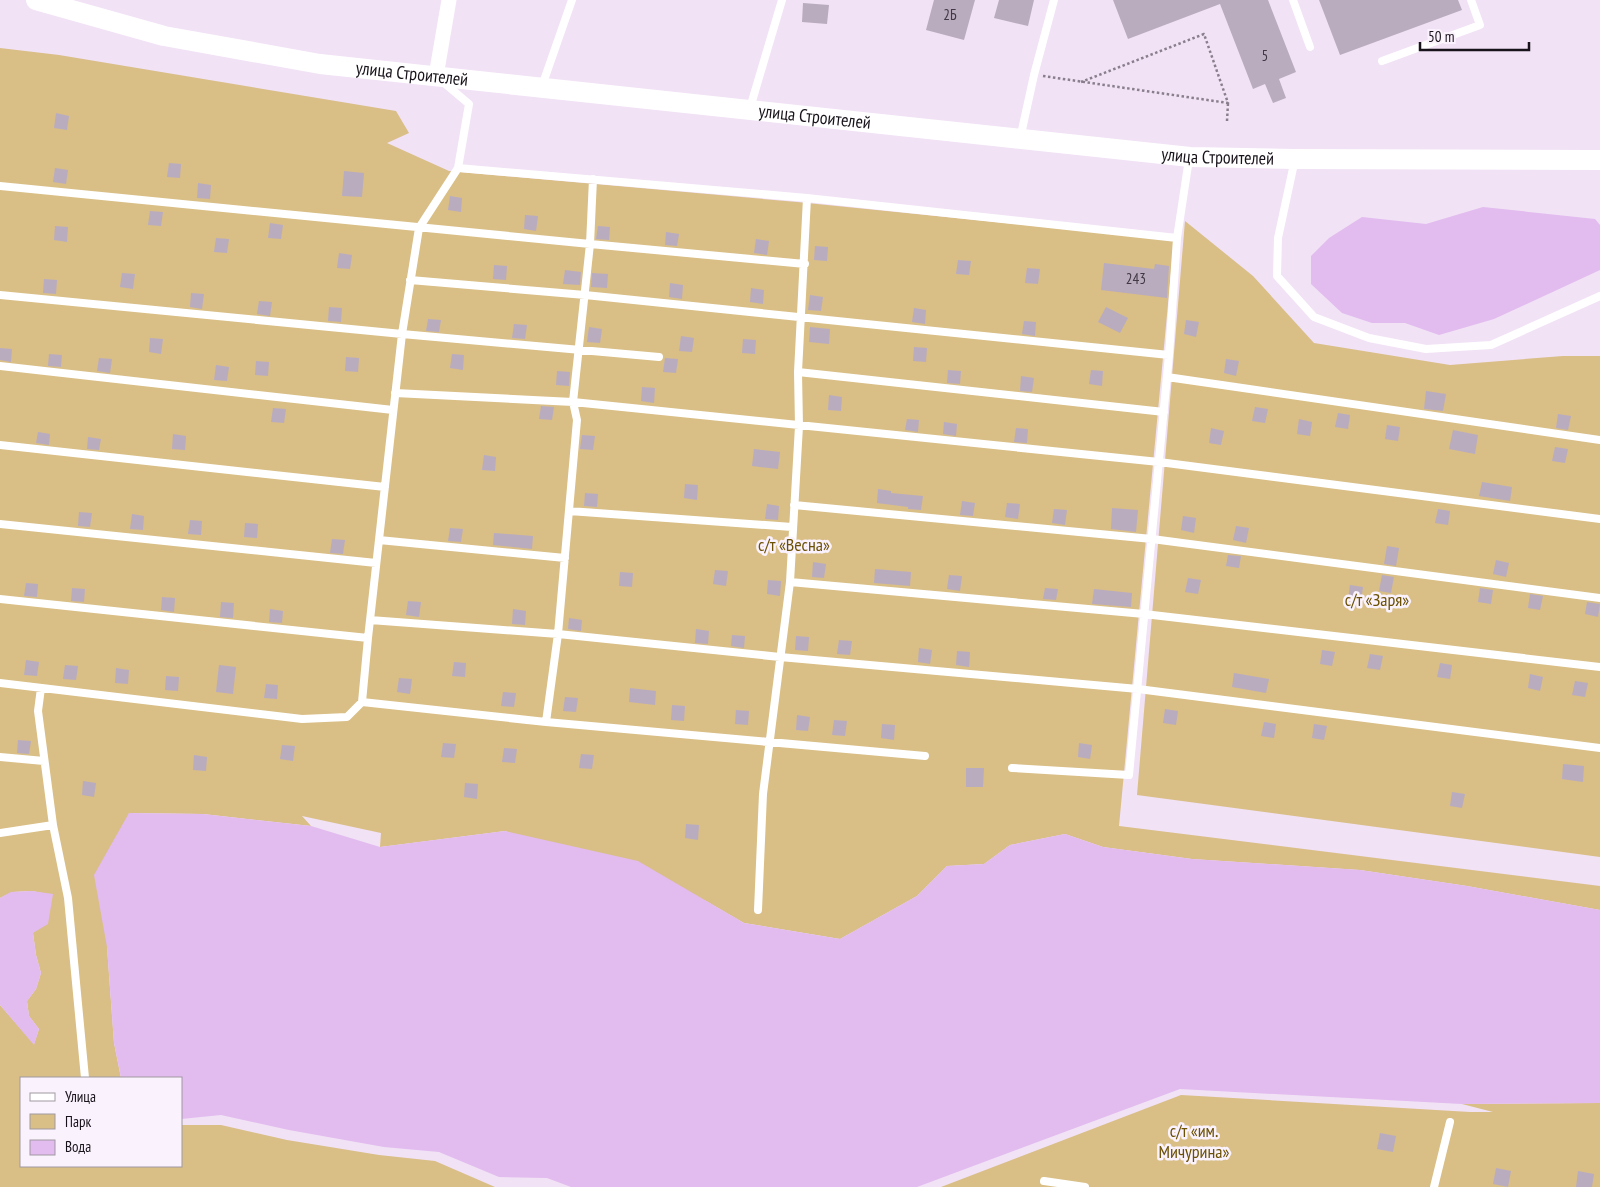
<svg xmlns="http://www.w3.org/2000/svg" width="1600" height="1187" font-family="'PT Sans Narrow',sans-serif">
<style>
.green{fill:#d9be86}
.water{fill:#e2bbef}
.building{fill:#baacbf}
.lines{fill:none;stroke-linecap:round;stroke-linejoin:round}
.path{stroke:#897f8c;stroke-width:2.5;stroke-dasharray:2.5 2.5;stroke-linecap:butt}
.lane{stroke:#fff;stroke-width:8}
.street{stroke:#fff;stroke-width:15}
.secondary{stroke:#fff;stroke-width:20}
.labels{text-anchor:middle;stroke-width:5;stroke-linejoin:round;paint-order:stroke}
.number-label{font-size:15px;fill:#403943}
.street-label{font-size:18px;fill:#18131a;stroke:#faf2fd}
.park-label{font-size:18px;fill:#6c5105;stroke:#faf2fd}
</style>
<rect width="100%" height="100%" fill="#f1e2f5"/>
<path class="green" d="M0,48L59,55L396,111L409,133L387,143L449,171L797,202L1174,240L1119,826L1600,886V910L1467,886L1360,870L1192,859L1103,847L1065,834L1010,845L984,864L947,866L917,896L840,939L744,923L706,901L505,831L380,847L381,833L302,816L311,826L203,814L129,813L107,947L114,1043L121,1078H21V1166H181V1125H221L287,1140L379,1155L435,1161L495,1187H545H0V1005L34,1044L39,1029L29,1016L27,1001L36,989L41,973L36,955L33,933L52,895L32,891L12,892L0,898Z
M1185,221L1253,276L1314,343L1450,365L1563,356H1600V857L1137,795Z
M1181,1095L1470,1112H1493L1462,1104L1600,1103V1187H941Z"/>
<path class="water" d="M1483,207L1595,219L1600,225V270L1494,319L1439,335L1405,323H1372L1342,313L1311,284V256L1329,238L1362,217L1426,224Z
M129,813L203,814L311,826L380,847L505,831L638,861L744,923L840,939L917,896L947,866L984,864L1010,845L1065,834L1103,847L1192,859L1360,870L1467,886L1600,910V1103L1462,1104L1180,1089L917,1187H571L547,1178L499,1177L439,1152L384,1147L289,1130L221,1115L181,1119V1078H121L114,1043L107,947L94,875Z
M32,891L53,894L48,924L33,933L36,955L41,973L36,989L27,1001L29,1016L39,1029L34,1045L0,1005V898L11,892Z"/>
<path class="building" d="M934,0H975L964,40L926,30Z
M999,0H1034L1028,26L994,18Z
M1113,0H1268L1296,72L1279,79L1286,98L1273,103L1265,84L1253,89L1220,4L1128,39Z
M1319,0H1458L1462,10L1340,55Z
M803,3L829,5L827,24L802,22Z
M56,113L69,116L67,130L54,128Z
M169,163L181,164L180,178L167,177Z
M55,168L68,170L66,184L53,182Z
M344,171L364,173L362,197L342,196Z
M198,183L211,185L210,199L197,198Z
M450,196L462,198L461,212L448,210Z
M150,211L163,212L161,226L148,225Z
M525,215L538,216L536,231L524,229Z
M270,223L283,225L281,239L268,238Z
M55,226L68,227L67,242L54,240Z
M598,226L610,227L609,240L596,239Z
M666,232L679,234L677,246L665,245Z
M216,238L229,239L227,253L214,252Z
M756,239L769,241L767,255L754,253Z
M815,246L828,247L827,261L814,260Z
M339,253L352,255L350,269L337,268Z
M958,260L971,261L969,275L956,274Z
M1104,263L1154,269L1155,264L1169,266L1167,298L1101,290Z
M494,265L507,266L506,280L493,279Z
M1027,268L1040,269L1038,284L1025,283Z
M565,270L581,272L580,285L563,284Z
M122,273L135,274L133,289L120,287Z
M592,273L608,274L607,288L591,287Z
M44,279L57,280L56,294L43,293Z
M670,283L683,285L682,299L669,297Z
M751,288L764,290L763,304L750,302Z
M191,293L204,294L202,309L190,307Z
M810,295L823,297L821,311L808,310Z
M259,301L272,302L270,316L257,314Z
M329,307L342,308L341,322L328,321Z
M1106,307L1128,318L1120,333L1098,322Z
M914,308L926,310L925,324L912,322Z
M428,319L441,320L439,332L426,331Z
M1186,320L1199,322L1196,337L1184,334Z
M1024,321L1036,322L1035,336L1022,334Z
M514,324L527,325L525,339L512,338Z
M589,327L602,329L600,343L587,342Z
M810,327L830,329L829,344L809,342Z
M681,336L694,338L692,352L679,351Z
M150,338L163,339L161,354L149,352Z
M743,339L756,340L755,354L742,353Z
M914,347L927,348L926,362L913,361Z
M0,348L12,349L11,362L0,360Z
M49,354L62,355L61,367L48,366Z
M452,354L464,355L463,370L450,368Z
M346,357L359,358L358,372L345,371Z
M99,358L112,359L110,373L97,371Z
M665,358L678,359L676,373L663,372Z
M1226,359L1239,361L1236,376L1224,373Z
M256,361L269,362L268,376L255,375Z
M216,365L229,367L227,381L214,380Z
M948,370L961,371L960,384L947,383Z
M1091,370L1103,371L1102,386L1089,384Z
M557,371L570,372L569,386L556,385Z
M1021,376L1034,378L1032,392L1020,391Z
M642,387L655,388L654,403L641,401Z
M1426,391L1446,394L1443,411L1424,409Z
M829,395L842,397L841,411L828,410Z
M541,406L554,407L552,420L539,419Z
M1255,407L1268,409L1265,423L1252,421Z
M273,408L286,409L284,423L271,422Z
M1338,413L1350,415L1348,429L1335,427Z
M1558,414L1571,416L1568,430L1556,428Z
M907,419L919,420L918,432L905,430Z
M1299,419L1312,422L1310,436L1297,434Z
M944,422L957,424L956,436L943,434Z
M1387,425L1400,427L1398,441L1385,439Z
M1016,428L1028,429L1027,443L1014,442Z
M1211,428L1224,431L1221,445L1209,443Z
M1453,430L1478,435L1475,454L1449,449Z
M38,432L50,434L49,445L36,443Z
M173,434L186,436L185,450L172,449Z
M582,435L595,436L593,450L580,449Z
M88,437L101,439L99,450L87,449Z
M1555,447L1568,449L1565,463L1552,461Z
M754,449L780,452L778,469L752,466Z
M484,455L496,457L495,471L482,470Z
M1482,482L1512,487L1510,501L1479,496Z
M685,484L698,485L697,500L684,498Z
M878,489L891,491V493L923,496L921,510L908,509V507L877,503Z
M585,493L598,494L597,507L584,506Z
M962,501L975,503L973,516L960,515Z
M1007,503L1020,504L1018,519L1005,517Z
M767,504L779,506L778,520L765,519Z
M1112,508L1138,510L1136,532L1111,529Z
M1054,509L1067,510L1065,525L1052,523Z
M1438,509L1450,511L1448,525L1435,523Z
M79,512L92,513L90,527L78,526Z
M132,514L144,516L143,530L130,529Z
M1183,516L1196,518L1194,533L1181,530Z
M190,520L202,521L201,535L188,534Z
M245,523L258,524L257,538L244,537Z
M1236,526L1249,528L1246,543L1233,540Z
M450,528L463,529L461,542L448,541Z
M494,533L533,536L532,549L493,545Z
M332,539L345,540L343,554L330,553Z
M1387,546L1399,548L1396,566L1384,564Z
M1228,555L1241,556L1239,568L1226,566Z
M1496,560L1509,563L1506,577L1493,574Z
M813,562L826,564L824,578L812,577Z
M875,569L911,572L910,586L874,583Z
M715,570L728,571L726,586L713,584Z
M620,572L633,573L632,587L619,586Z
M949,575L962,576L960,591L947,589Z
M1382,575L1394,577L1391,593L1379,591Z
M1188,578L1201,580L1198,594L1185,592Z
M768,580L781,581L780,596L767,594Z
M26,583L38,584L37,597L24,596Z
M1350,585L1363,587L1361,602L1348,599Z
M72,588L85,589L84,602L71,601Z
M1045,588L1058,589L1056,600L1043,599Z
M1480,588L1493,590L1491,604L1478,602Z
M1094,589L1132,593L1131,607L1092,604Z
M1530,594L1543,596L1540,610L1528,608Z
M162,597L175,598L174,612L161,610Z
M408,601L421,602L419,617L406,615Z
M221,602L234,603L233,618L220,617Z
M1587,602L1600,604L1598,617L1585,614Z
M270,609L283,611L282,623L269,622Z
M513,609L526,611L525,625L512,624Z
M569,618L582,620L581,631L568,629Z
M696,629L709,631L708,644L695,643Z
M732,635L745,636L744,648L731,646Z
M796,636L809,637L808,651L795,650Z
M839,640L852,641L850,655L837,654Z
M919,648L932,650L930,664L918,662Z
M1322,650L1335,652L1332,666L1320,664Z
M957,651L970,652L969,667L956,665Z
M1370,654L1383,656L1380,670L1367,668Z
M26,660L39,662L37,676L24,675Z
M454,662L466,663L465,677L452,676Z
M1440,663L1452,665L1450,679L1437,677Z
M65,665L78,666L76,680L63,679Z
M219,665L236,667L233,694L216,692Z
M116,668L129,670L128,684L115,683Z
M1234,673L1269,679L1266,693L1232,687Z
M1530,674L1543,677L1540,691L1528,688Z
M166,676L179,677L178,691L165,690Z
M399,678L412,679L410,694L397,692Z
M1575,681L1588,683L1585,697L1572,695Z
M266,684L278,685L277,699L264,698Z
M630,688L656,691L655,705L629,702Z
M503,692L516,693L514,707L501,706Z
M565,697L578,698L576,712L563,711Z
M672,705L685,706L684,721L671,720Z
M1165,709L1178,711L1176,725L1163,723Z
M736,710L749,711L748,725L735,724Z
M797,715L810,717L808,731L796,730Z
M834,720L847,721L845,736L832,735Z
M1264,722L1276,724L1274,738L1261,736Z
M882,724L895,725L894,740L881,738Z
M1314,724L1327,726L1324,740L1312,738Z
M18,740L31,741L29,754L17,753Z
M443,743L456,744L454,758L441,757Z
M1079,743L1092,745L1090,759L1078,757Z
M282,745L295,746L293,761L280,759Z
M504,748L517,749L515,763L502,762Z
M581,754L594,755L592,769L579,768Z
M194,755L207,757L206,771L193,770Z
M1563,764L1584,766L1583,782L1562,779Z
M966,768H984L983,787H966Z
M83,781L96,783L94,797L82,795Z
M465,783L478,784L477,799L464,797Z
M1452,792L1465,794L1462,808L1450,806Z
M686,824L699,825L698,840L685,838Z
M1380,1133L1396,1136L1393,1152L1377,1149Z
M1496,1168L1511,1171L1508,1187L1493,1184Z
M1578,1171L1594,1174L1592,1187H1576Z"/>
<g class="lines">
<path class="path" d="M1043,76L1228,103L1204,34L1081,82
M1227,121L1228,103"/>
<path class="lane" d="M1293,0L1310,47
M1382,61L1480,25L1471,0
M542,86L572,0
M750,108L782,0
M1020,139L1034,75L1054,0
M1295,159L1278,238L1277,276L1314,317L1369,338L1426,349L1491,345L1600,296
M458,168L807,198L1177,238
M0,186L590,244L805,264
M410,280L585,295L1169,355
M0,295L402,334L659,357
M0,366L393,410
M798,372L1164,412
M1167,377L1600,440
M395,393L573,402L1159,462L1600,519
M0,445L385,487
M794,505L1152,539L1600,598
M569,511L792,527
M0,524L376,563
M379,540L565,558
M790,582L1144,614L1600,667
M0,599L368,638
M370,620L558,634L780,657L1138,689L1600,748
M0,683L302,719L347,717L362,702L368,638L402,334L419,228L458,168L469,104L443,82
M41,688L38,711L53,825L68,898L85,1078
M362,702L546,722L925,756
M546,722L558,634L577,420L573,402L590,244L593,179
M0,757L44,761
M1012,768L1129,775L1169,355L1177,238L1189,159
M0,833L53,825
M758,910L763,794L790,582L799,426L798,372L807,198
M1044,1181L1085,1187
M1434,1187L1450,1122"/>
<path class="street" d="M436,76L449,0"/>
<path class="secondary" id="s1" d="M36,0L164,36L320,64L1190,157L1295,159L1600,160"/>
</g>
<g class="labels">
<g class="number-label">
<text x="950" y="20">2Б</text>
<text x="1265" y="61">5</text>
<text x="1136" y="284">243</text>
</g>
<g class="street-label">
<text dy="6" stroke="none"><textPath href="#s1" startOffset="384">улица Строителей</textPath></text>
<text dy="6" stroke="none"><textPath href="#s1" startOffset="789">улица Строителей</textPath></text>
<text dy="6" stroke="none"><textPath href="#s1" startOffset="1194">улица Строителей</textPath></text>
</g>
<g class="park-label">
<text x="794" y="551">с/т «Весна»</text>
<text x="1377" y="606">с/т «Заря»</text>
<text x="1194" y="1137">с/т «им.<tspan x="1194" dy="21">Мичурина»</tspan></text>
</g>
</g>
<rect x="20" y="1077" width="162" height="90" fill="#faf2fd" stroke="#a099a2"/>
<rect x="30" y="1093" width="25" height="8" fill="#ffffff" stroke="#a099a2"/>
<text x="65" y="1102" font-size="15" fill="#18131a">Улица</text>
<rect x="30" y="1114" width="25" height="15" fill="#d9be86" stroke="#a099a2"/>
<text x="65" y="1127" font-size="15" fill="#18131a">Парк</text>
<rect x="30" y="1140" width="25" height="15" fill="#e2bbef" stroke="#a099a2"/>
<text x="65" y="1152" font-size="15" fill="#18131a">Вода</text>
<path d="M1420 42v8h109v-8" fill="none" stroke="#18131a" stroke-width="2.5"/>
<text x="1428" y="42" font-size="15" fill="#18131a" stroke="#faf2fd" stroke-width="4" paint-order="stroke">50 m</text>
</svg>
